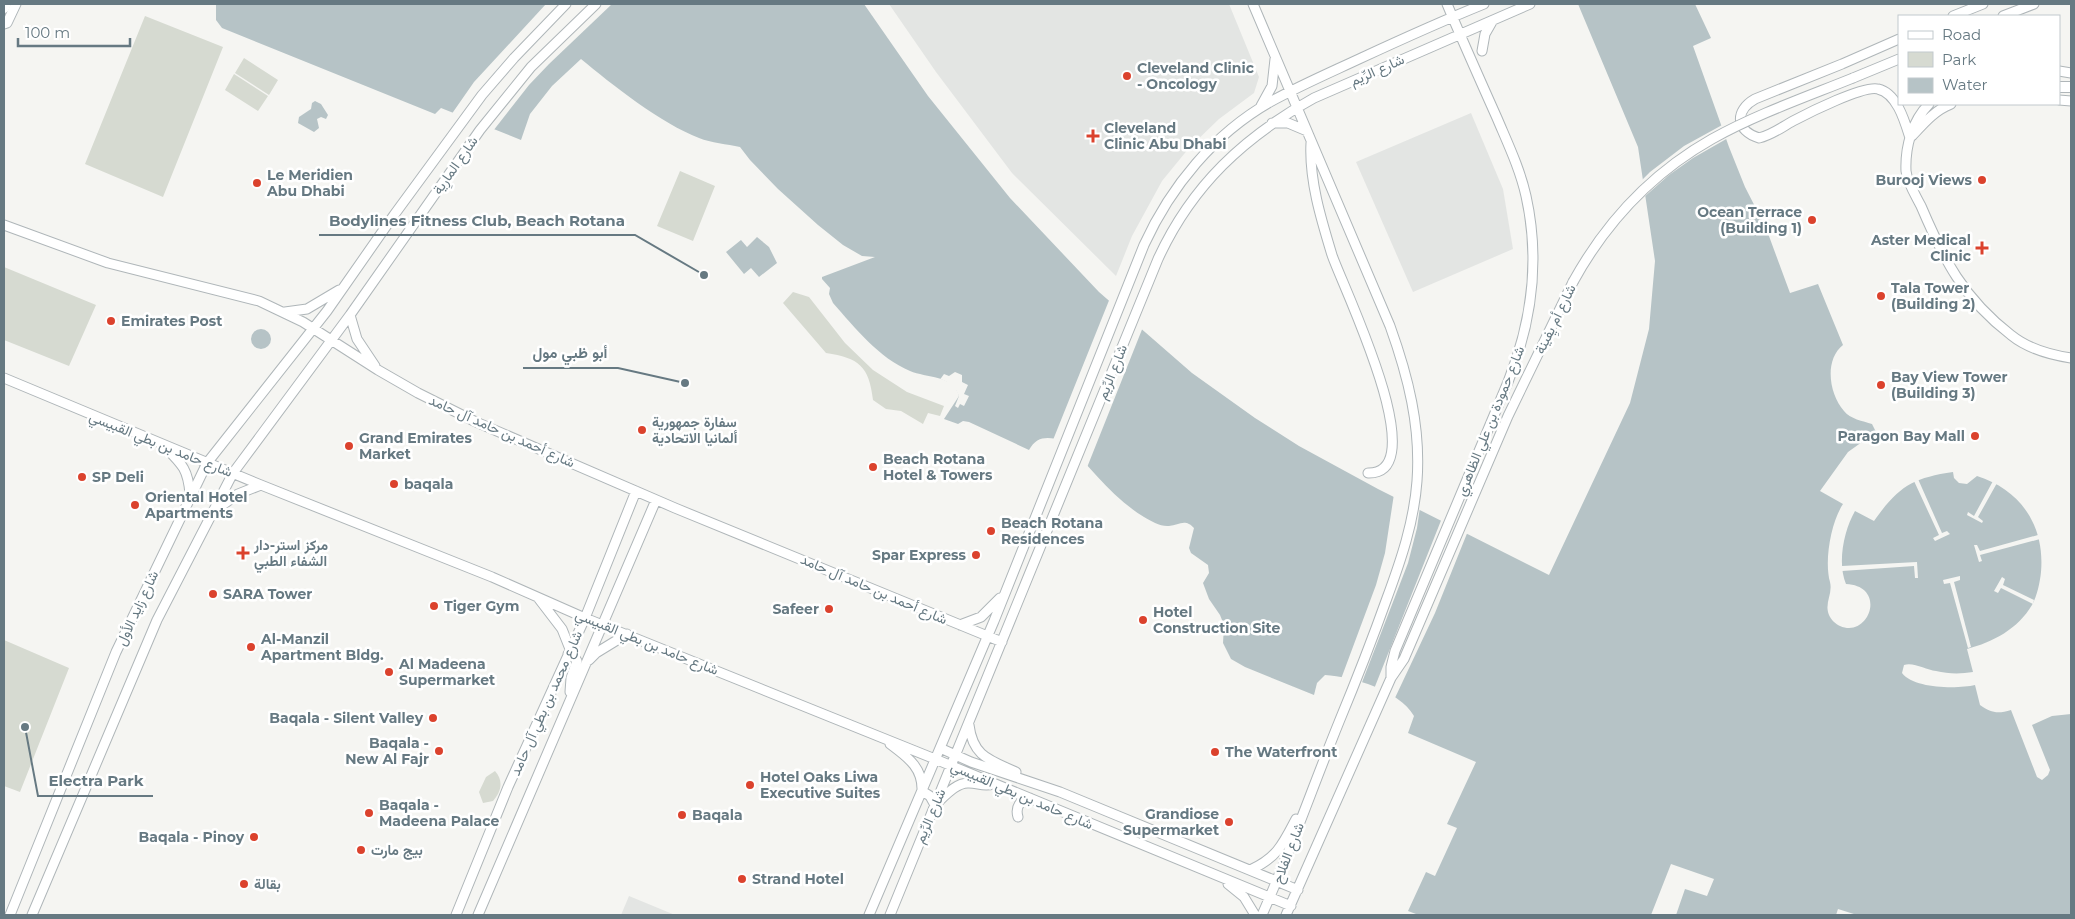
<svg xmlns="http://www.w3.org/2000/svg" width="2075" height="919" font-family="Montserrat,Vazirmatn,sans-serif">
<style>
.built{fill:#e3e5e3}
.green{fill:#d6dad1}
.water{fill:#b6c3c6}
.pier{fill:#f5f5f2}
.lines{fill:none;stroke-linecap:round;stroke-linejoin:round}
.secondary-casing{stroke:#afb6b9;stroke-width:11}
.primary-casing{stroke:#b0b6b9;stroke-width:12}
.secondary{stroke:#fff;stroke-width:9}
.primary{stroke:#fff;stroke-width:10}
.secondary-bridge-casing{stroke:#afb6b9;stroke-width:11;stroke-linecap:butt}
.secondary-bridge{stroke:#fff;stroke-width:9}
.poi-dot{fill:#db422d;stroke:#fff;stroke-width:2}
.labels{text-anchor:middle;stroke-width:5;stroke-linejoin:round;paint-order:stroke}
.poi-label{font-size:14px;font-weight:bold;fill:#667982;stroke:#fff;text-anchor:start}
.street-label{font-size:14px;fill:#667982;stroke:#fff}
.leader{fill:none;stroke:#667982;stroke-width:2}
.callout-dot{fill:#667982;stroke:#fff;stroke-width:2}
.callout-label{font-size:15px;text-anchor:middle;font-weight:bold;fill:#667982;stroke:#fff;stroke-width:5;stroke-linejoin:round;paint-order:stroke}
</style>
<rect width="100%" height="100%" fill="#f5f5f2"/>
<path class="built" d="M889,4H1229L1259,77L1254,93L1219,119L1189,148L1162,181L1132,236L1116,276L1012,173L936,72Z
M1471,113L1503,189L1513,249L1413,292L1356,162Z
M629,896L675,915H621Z"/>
<path class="green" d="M145,16L223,47L163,197L85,164Z
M244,58L278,80L269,95L235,73Z
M234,74L268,96L258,111L225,90Z
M680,171L715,186L693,241L657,226Z
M4,267L96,305L69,366L4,340Z
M793,292L809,297L845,343L873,370L907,392L944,406L940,416L928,413L923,424L901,411L886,409L873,400C869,366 859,358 826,353L783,303Z
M4,640L69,668L20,792L4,786Z
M495,771C504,781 501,792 493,801L483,803L479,792L486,777Z"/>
<path class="water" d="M216,4H864L928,96L1010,198L1099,292L1192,373L1255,418L1299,446L1378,489L1549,575L1630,403L1649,329L1655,261L1638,147L1578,4H1695L1711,38L1693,46L1729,147L1745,187L1766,228L1790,293L1818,284L1843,345C1824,360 1829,394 1844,411C1850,419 1863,421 1872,424L1876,432L1848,452L1820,491L1843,504C1831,522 1824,561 1830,582C1833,594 1824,603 1829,615C1831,620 1836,624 1840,626C1869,639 1888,586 1846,584C1837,563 1844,530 1855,511L1874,521C1898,487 1912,478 1953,472L1954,478L1959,483L1967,484L1977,476C2021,490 2045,526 2041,572C2040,582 2037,596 2032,605C2018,629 1993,642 1967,649L1973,672C1961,674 1948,674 1936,671C1926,670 1914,662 1904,665L1902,673C1914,689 1958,689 1975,685L1980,705C1991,713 1998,714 2011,710L2037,777L2042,780L2048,775L2050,770L2032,725L2052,716L2071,714V915H1857L1838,909L1836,915H1676L1685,889L1707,896L1714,879L1671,864L1651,915H1416V914L1408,911L1426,872L1435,876L1457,828L1447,824L1476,762L1408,733L1414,716C1399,690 1353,677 1325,675L1317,683L1314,695L1245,667L1231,659L1223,643L1224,625L1220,615L1209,599L1203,583L1209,573L1208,565L1191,553L1189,548L1194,528C1185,518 1179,525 1169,526C1161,527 1151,521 1144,517C1111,497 1090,466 1063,440C1048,437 1037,435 1029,450L969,422L963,421L958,424L944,419L959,396C954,375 926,378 910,371C879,358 855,328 833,303L829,294L830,288L822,279V277L875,257L862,256L843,245L818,225L778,189L750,160L740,147C727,144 711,143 699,138C662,124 611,84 581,59L552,86L530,114L521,140L441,108L435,114L222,28L216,20Z
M315,101L321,104L328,115L326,119L321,117L317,119L319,128L314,132L298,123L299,117L311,109L312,103Z
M757,237L769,247L777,263L759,277L751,268L744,274L726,252L741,240L747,247Z
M251 339a10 10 0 1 1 20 0a10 10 0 1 1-20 0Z"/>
<path class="pier" d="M546,4H612L549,64L529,85L493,131L451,115L474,82Z
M1724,124L1728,138L1693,158L1669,175L1643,198L1640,182L1650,172L1684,146Z
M1110,298L1143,327L1086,470L1062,442L1053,440Z
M955,372L962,375V382L968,385L964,394L969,396L964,406L960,404L958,408L955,406L959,396L956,390L947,382L941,379L939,381L944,374L949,376Z
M1918,479L1942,533L1947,531L1950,534L1935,541L1933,538L1939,535L1914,481Z
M1993,481L1997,483L1978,517L1983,521L1982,523L1967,515L1968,512L1974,516Z
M1394,494L1420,507L1417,528L1408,563L1361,685L1341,679L1376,585L1385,553Z
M1442,518L1468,531L1435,613L1394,700L1374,689Z
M2038,535L2040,539L1980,555L1982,561L1979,562L1974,545H1977L1980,551Z
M1917,562L1918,578H1915L1914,566L1842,571V566Z
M1960,576V580L1954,582L1971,647L1968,648L1950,583L1944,584L1943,580Z
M2002,577L2005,579L2003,585L2034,600L2033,604L2001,588L1998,593L1994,591Z"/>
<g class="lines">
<g class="secondary-casing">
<path id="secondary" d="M1253,4L1390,326C1408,376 1421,427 1417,481C1414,522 1401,560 1387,598C1372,640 1356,681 1339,722C1313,786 1290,852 1262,915
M1953,16L1983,4
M2003,16L2034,4
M4,24L7,23L16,4
M1899,39L1842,64L1755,99C1734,111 1736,131 1759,138C1772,135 1782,127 1793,121C1808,113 1864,85 1878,89C1897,93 1905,122 1910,138
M1482,51L1485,34L1493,20
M2059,71L2071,73
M1853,78L1899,59
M2059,100L2071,101
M1929,104C1912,121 1905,147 1906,171C1907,182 1916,196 1921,206C1944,260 1963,298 2011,335C2027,348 2051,355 2071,358
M1261,106L1272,86L1275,59
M1272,123H1288L1307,131
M1912,136C1924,123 1935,110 1951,104
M1311,143C1309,180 1321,219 1332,255C1341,283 1436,475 1368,473
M4,225L108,263L259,301L303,322L378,370L418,393L476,422L675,508L1002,642
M285,312L307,309L339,290
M350,315L357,339L375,366
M4,378L261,485L492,577L585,618L935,759L1291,906
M166,448C183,465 188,470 190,494
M214,511L238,494L261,485
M539,599L562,629L570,649
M960,625L981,617L1000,598
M568,654L573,655L577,661L571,678L570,692
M589,660L596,653L627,634
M1391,678L1404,659L1508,416L1573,282
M969,725C973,757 990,760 1016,772
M890,744C907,757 923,767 922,791L930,796L935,805C943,798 956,782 969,783C978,783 984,787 993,784
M940,748L971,762L1060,792L1298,890
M1018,817C1015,807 1020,800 1030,798
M1250,870C1277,858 1283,844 1296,819
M1228,884L1244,897L1255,915
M10,915L116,652L207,463L327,311L394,215L482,95L514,58L566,4
M32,915L157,620L233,473L350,315L480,130L531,67L596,4
M456,915L508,787L585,618L636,491
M478,915L656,500
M869,915L994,621L1144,245C1171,186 1214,134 1270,102C1299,86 1329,73 1359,59C1400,40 1442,21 1484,4
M890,915L1158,259C1192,185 1244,137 1314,98L1530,4
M1286,915L1391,678V667L1395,651L1508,382C1532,322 1540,259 1526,196C1520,169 1508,144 1497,118C1480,80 1463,42 1447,4"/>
</g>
<g class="primary-casing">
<path id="primary" d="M4,8L6,4
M2059,87H2071"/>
</g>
<use href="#secondary" class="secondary"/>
<use href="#primary" class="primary"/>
<g class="secondary-bridge-casing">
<path id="secondary-bridge" d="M1573,282C1606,222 1652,173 1712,139C1757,114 1806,97 1853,78"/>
</g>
<use href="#secondary-bridge" class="secondary-bridge"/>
</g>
<g class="poi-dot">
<circle cx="1127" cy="76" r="5"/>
<path d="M1090.5 128.5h5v5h5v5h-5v5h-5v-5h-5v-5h5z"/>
<circle cx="1982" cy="180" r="5"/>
<circle cx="257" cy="183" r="5"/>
<circle cx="1812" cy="220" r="5"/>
<path d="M1979.5 240.5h5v5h5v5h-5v5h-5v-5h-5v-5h5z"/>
<circle cx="1881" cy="296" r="5"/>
<circle cx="111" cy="321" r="5"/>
<circle cx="1881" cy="385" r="5"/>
<circle cx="642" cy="430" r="5"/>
<circle cx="1975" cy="436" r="5"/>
<circle cx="349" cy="446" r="5"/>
<circle cx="873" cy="467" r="5"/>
<circle cx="82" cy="477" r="5"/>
<circle cx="394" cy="484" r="5"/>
<circle cx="135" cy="505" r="5"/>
<circle cx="991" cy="531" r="5"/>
<path d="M240.5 545.5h5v5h5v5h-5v5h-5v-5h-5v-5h5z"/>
<circle cx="976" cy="555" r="5"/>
<circle cx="213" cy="594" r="5"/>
<circle cx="434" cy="606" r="5"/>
<circle cx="829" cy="609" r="5"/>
<circle cx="1143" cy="620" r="5"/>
<circle cx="251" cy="647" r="5"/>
<circle cx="389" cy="672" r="5"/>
<circle cx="433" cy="718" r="5"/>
<circle cx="439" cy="751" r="5"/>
<circle cx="1215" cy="752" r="5"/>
<circle cx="750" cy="785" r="5"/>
<circle cx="369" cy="813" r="5"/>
<circle cx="682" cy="815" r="5"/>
<circle cx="1229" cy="822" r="5"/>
<circle cx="254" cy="837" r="5"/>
<circle cx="361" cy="850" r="5"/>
<circle cx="742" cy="879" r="5"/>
<circle cx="244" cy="884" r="5"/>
</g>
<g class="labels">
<g class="poi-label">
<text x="1137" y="73">Cleveland Clinic<tspan x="1137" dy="16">- Oncology</tspan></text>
<text x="1104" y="133">Cleveland<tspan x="1104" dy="16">Clinic Abu Dhabi</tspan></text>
<text x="267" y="180">Le Meridien<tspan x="267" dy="16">Abu Dhabi</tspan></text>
<text x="1972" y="185" text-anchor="end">Burooj Views</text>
<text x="1802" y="217" text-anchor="end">Ocean Terrace<tspan x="1802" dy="16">(Building 1)</tspan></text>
<text x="1971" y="245" text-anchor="end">Aster Medical<tspan x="1971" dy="16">Clinic</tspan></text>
<text x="1891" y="293">Tala Tower<tspan x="1891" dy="16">(Building 2)</tspan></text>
<text x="121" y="326">Emirates Post</text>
<text x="1891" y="382">Bay View Tower<tspan x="1891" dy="16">(Building 3)</tspan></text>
<text x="652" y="427">سفارة جمهورية<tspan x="652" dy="16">ألمانيا الاتحادية</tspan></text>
<text x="1965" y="441" text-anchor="end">Paragon Bay Mall</text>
<text x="359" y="443">Grand Emirates<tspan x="359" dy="16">Market</tspan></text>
<text x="883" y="464">Beach Rotana<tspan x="883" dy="16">Hotel &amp; Towers</tspan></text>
<text x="92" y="482">SP Deli</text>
<text x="404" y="489">baqala</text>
<text x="145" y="502">Oriental Hotel<tspan x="145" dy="16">Apartments</tspan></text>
<text x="1001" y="528">Beach Rotana<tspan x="1001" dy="16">Residences</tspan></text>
<text x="254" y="550">مركز استر-دار<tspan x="254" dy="16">الشفاء الطبي</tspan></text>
<text x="966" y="560" text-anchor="end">Spar Express</text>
<text x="223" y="599">SARA Tower</text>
<text x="444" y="611">Tiger Gym</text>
<text x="819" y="614" text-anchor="end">Safeer</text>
<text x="1153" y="617">Hotel<tspan x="1153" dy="16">Construction Site</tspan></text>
<text x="261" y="644">Al-Manzil<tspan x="261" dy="16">Apartment Bldg.</tspan></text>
<text x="399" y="669">Al Madeena<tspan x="399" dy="16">Supermarket</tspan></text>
<text x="423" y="723" text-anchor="end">Baqala - Silent Valley</text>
<text x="429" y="748" text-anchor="end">Baqala -<tspan x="429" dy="16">New Al Fajr</tspan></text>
<text x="1225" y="757">The Waterfront</text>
<text x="760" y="782">Hotel Oaks Liwa<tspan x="760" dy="16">Executive Suites</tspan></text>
<text x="379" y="810">Baqala -<tspan x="379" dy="16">Madeena Palace</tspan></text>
<text x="1219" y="819" text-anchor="end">Grandiose<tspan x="1219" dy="16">Supermarket</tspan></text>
<text x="692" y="820">Baqala</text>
<text x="244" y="842" text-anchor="end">Baqala - Pinoy</text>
<text x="371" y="855">بيج مارت</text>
<text x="752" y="884">Strand Hotel</text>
<text x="254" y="889">بقالة</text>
</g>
<g class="street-label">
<text transform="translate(1377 70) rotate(-24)" y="5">شارع الرِّيم</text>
<text transform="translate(455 165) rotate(-55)" y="5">شارع المارِية</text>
<text transform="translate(1555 319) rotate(-64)" y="5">شارع أم يِفينة</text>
<text transform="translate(1112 372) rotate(-68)" y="5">شارع الرِّيم</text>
<text transform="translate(1490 421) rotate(-68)" y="5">شارع حمودة بن علي الظاهري</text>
<text transform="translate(502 431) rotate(24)" y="5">شارع أحمد بن حامد آل حامد</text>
<text transform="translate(161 444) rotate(22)" y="5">شارع حامد بن بطي القبيسي</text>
<text transform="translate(874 589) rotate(23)" y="5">شارع أحمد بن حامد آل حامد</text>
<text transform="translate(137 608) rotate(-65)" y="5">شارع زايد الأول</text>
<text transform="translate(647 642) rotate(22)" y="5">شارع حامد بن بطي القبيسي</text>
<text transform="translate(546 703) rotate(-66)" y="5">شارع محمد بن بطي آل حامد</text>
<text transform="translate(1022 795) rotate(23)" y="5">شارع حامد بن بطي القبيسي</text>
<text transform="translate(930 816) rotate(-67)" y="5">شارع الرِّيم</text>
<text transform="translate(1288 853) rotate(-69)" y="5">شارع الفلاح</text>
</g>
</g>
<path class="leader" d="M704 275L635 235H319M685 383L618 368H523M25 727L38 796H153"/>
<g class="callout-dot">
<circle cx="704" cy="275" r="5"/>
<circle cx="685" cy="383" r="5"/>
<circle cx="25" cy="727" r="5"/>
</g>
<g class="callout-label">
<text x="477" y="226">Bodylines Fitness Club, Beach Rotana</text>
<text x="570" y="358">أبو ظبي مول</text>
<text x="96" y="786">Electra Park</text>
</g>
<rect width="2075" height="919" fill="none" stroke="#667982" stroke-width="10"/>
<rect x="1898" y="15" width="162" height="90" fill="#ffffff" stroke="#c2c9cd"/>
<rect x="1908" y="31" width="25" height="8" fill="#ffffff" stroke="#c2c9cd"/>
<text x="1942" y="40" font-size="15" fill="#667982">Road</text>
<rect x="1908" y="52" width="25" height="15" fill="#d6dad1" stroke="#c2c9cd"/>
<text x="1942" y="65" font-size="15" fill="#667982">Park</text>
<rect x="1908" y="78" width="25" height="15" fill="#b6c3c6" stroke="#c2c9cd"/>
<text x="1942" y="90" font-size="15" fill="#667982">Water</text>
<path d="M18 38v8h112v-8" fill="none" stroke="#667982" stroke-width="2.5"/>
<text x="25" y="38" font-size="15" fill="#667982" stroke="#ffffff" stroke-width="4" paint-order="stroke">100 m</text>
</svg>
